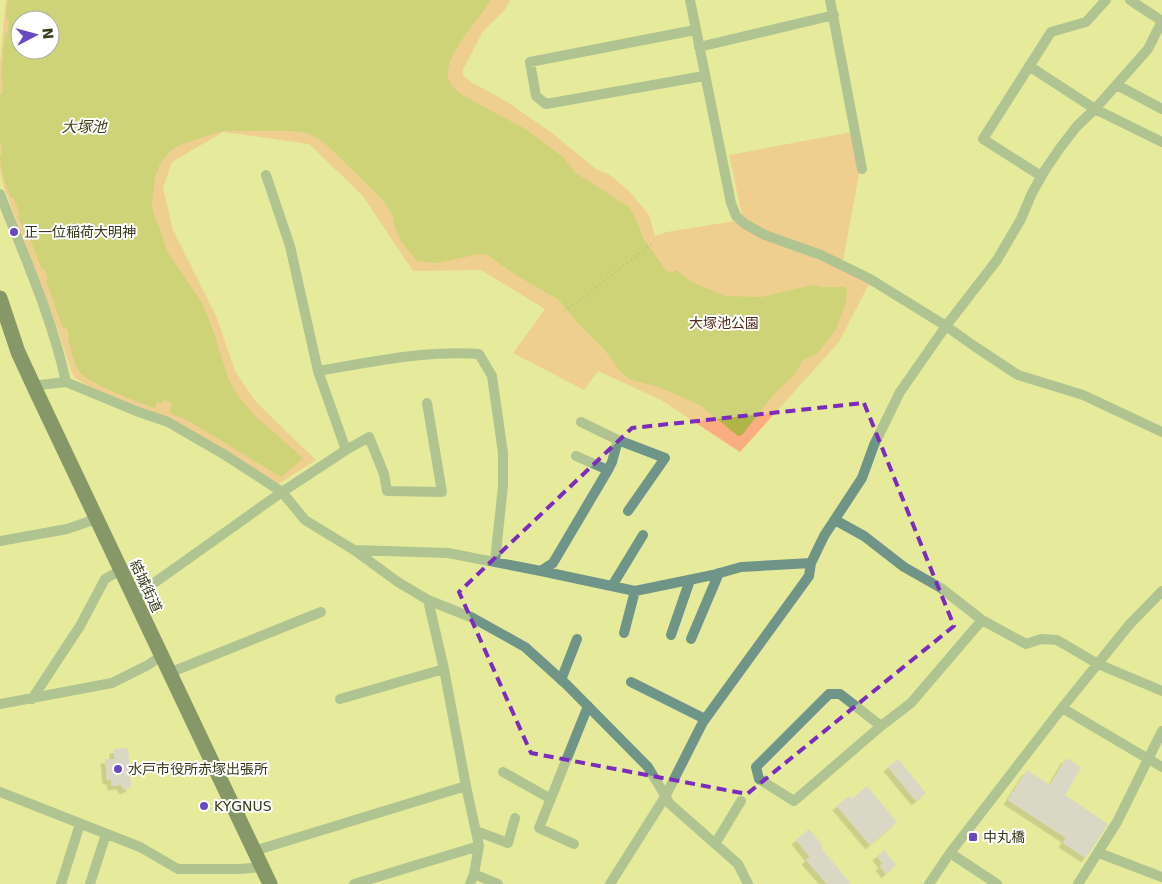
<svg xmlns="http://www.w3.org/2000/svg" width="1162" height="884" font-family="'DejaVu Sans','Noto Sans JP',sans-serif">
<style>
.green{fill:#f9ad80;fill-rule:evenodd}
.water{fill:#b0b549;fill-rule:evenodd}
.building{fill:#c8c0f8;filter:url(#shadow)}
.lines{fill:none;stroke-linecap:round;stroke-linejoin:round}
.path{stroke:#878a54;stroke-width:2;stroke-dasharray:1 4;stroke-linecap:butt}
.minor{stroke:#6f9588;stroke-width:10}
.highway{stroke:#14332a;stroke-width:15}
.marked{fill:none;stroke:#7b2cbf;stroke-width:4;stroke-dasharray:10 6;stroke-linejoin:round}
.poi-dot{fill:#6948c0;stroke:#fff;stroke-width:2}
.labels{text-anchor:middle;stroke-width:4;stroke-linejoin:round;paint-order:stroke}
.poi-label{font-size:14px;fill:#373918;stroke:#fff;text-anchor:start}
.park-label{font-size:14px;fill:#512c15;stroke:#fff}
.street-label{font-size:14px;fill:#373918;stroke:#fff}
.water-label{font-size:15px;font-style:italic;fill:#404216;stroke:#fff}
</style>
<defs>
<filter id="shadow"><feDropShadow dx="-4.5" dy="4.5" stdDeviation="0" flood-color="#0004"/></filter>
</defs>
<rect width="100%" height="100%" fill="#e6eb9b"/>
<path class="green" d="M6,0H510L505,10L483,31L463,70V75L471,82L509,103L552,133L596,169L610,175L629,191L649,215L655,236L667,232L735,221L742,216L729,155L852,132L859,174L842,267L869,284L839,342L740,452L661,400L598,371L584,390L513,353L545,309L481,270L413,271L362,195L309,144L223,132L172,162L163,188L173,230L217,318L235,371L256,402L316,460L278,484L232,457L109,398L75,378L71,371L59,333L3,185L0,171V63ZM20,20H50V50H20Z"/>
<path class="water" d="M8,0H491C481,18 438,60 450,82C452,88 459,92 464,96L527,130L563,157L576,173L629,207L636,219L643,238L666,270L671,273L676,270L694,283L725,296L761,297L813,285L823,287H844L847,290L846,303L836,329L817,354L803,360L795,374L774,394L742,435L738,436L700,405L659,387L629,379L619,370L604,349L577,322L559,300L516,275L488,255L482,254L474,255L437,263L417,261L401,241L395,228L393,216L382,199L329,147L319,139L307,133L292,131H222L182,144L171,150L160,164L155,178L152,203L153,211L168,253L202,303L214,333L228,378L237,394L253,414L303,458L299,462L281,477L189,421L170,413L172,403L164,400L162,403L157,402L155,408C140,403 84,382 78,370C73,361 71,349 68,340L69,337L67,328H63L46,280L48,278L45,270L42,269L28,234L26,235L18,217L20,215L14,198H11C6,184 0,170 0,155L2,154L0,139V94H2L3,79H1L5,33H8L9,18H6ZM20,20H50V50H20Z"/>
<path class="building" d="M128,748L131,787L124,790L121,785L112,786L111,780H107L105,759H114V749Z
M1066,758L1081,767L1065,795L1108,824L1086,858L1063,843L1066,838L1008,800L1027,770L1050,785Z
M898,759L926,793L916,801L888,767Z
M867,786L897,822L870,845L837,806L849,796L852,799Z
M809,829L823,846L821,848L851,884H827L806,860L810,857L796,840Z
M884,850L896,865L886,874L880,866L883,864L877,856Z"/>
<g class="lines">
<path class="path" d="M564,312L654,242"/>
<path class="minor" d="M690,0L731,203L736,216L745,224L765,235L821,255L870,279L946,326L974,346L1018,375L1083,395L1162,432
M830,0L862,169
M1130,0L1162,21
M695,30L530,62L536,96L546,104L704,76
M699,47L834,15
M1029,66L1095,109L1162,142
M1117,85L1162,109
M1041,176L983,139L1051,32L1086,22L1106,0
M0,194C24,256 52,317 66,382
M318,371C372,362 425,350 479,354L492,376L503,453V486L495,561
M36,391L40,385L66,382L136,411L168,422L225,455L282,492L305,520L354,550L398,582L428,600L473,618L525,647L566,684L648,767L670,804L738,864L748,884
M581,422L618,440
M346,450L369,437L384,474L387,491L442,492L427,403
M576,456L608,470
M835,520L864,536L904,567L941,588L982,620L1026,644L1041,639L1057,640L1098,664L1162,691
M0,541L67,529L96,519
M354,550L448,553L541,571L635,591L713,575L741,567L811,563
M541,571L553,563L608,470L612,462L618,440L665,458L628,511
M612,586L643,535
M133,598L282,492L346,450L318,371L290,246L266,175
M624,633L635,591
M671,635L690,580
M691,639L719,573
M169,673L321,612
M561,680L577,639
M631,682L705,719
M32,699L80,626L105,579L121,570
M340,699L444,669
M0,704L112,683L148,665L161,656
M1062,708L1162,767
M881,726L840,694H829L756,767L759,779L794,801L881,726L911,703L982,620
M503,772L551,799
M0,792L140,847L178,869H240L262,867
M476,831L508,843L515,818
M574,844L539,828L588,706
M715,844L741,801
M479,846L474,874L498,884
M254,851L466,786L444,669L428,600
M950,853L997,884
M1099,853L1162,877
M61,884L80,824
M90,884L106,834
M354,884L479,846L466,786
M470,884L474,874
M610,884L665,797L703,722L809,576L811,563L824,536L862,478L874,445L900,392L946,326L997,260L1021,219L1032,193L1045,170L1060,148L1077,126L1095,109L1148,49L1162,21
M929,884L950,853L1062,708L1129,625L1162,591
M1078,884L1117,822L1162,731"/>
<path class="highway" d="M0,298L18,352L36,391L270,884"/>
</g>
<path d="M0 0H1162V884H0ZM864,403L954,626L747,794L531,753L459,592L632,428Z" fill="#e6eb9b" fill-opacity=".55" fill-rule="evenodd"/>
<path class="marked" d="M864,403L954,626L747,794L531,753L459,592L632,428Z"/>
<g class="poi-dot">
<circle cx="14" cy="232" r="5"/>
<circle cx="118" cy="769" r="5"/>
<circle cx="204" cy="806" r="5"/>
<rect x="968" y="832" width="10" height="10" rx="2.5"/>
</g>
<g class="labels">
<g class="poi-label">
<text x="24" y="237">正一位稲荷大明神</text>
<text x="128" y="774">水戸市役所赤塚出張所</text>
<text x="214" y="811">KYGNUS</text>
<text x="983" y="842">中丸橋</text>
</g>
<g class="park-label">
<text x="724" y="328">大塚池公園</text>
</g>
<g class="street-label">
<text transform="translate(146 586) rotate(65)" y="5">結城街道</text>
</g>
<g class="water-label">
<text x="84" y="132">大塚池</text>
</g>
</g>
<g transform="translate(35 35) rotate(84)"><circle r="24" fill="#ffffff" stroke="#afb0a3"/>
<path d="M0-4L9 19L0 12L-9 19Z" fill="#6948c0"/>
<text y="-8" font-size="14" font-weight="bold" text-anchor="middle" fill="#373918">N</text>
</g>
</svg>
